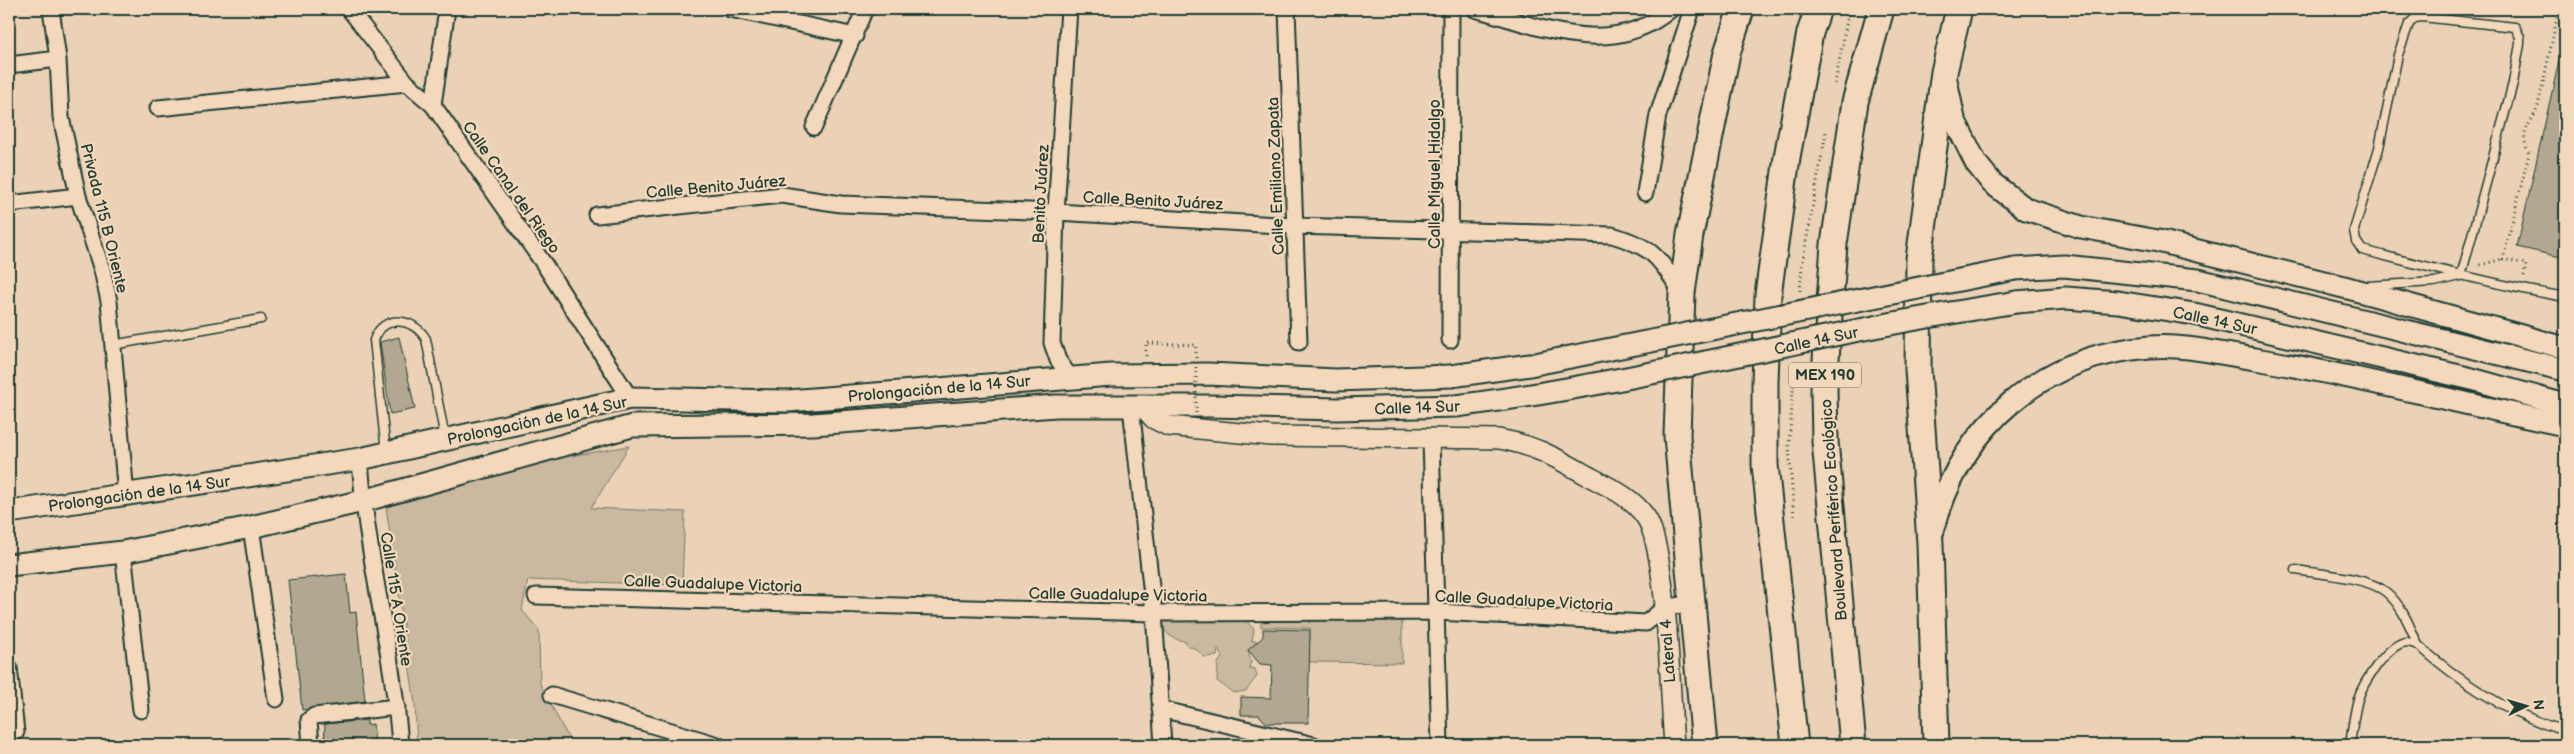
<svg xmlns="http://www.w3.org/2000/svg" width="2574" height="754" font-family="'Balsamiq Sans',sans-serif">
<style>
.green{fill:#cab9a0;stroke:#747b6a}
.building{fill:#b2a891;stroke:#1f3d34}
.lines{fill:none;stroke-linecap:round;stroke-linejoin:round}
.service-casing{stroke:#1f3d34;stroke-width:11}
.minor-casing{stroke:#1f3d34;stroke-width:19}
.tertiary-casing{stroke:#1f3d34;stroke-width:22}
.secondary-casing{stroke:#1f3d34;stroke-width:25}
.trunk-casing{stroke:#1f3d34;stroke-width:29}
.path{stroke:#1f3d34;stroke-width:3;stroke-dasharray:1 4;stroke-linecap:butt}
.service{stroke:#f4d8bb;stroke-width:8}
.minor{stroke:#f4d8bb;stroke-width:15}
.tertiary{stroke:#f4d8bb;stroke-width:19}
.secondary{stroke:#f4d8bb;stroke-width:21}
.trunk{stroke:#f4d8bb;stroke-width:25}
.secondary-bridge-casing{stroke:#1f3d34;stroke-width:25;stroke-linecap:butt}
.path-bridge{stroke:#1f3d34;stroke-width:3;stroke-dasharray:1 4;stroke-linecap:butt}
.secondary-bridge{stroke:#f4d8bb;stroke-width:21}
.labels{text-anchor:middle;stroke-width:4.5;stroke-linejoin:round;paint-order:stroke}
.shield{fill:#f4d8bb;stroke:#5f6c5c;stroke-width:1}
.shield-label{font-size:15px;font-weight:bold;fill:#1f3d34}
.street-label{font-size:16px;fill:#1f3d34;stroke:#f4d8bb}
</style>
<rect width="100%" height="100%" fill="#ebd2b6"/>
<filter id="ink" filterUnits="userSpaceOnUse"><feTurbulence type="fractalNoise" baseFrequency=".02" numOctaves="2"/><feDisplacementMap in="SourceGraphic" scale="10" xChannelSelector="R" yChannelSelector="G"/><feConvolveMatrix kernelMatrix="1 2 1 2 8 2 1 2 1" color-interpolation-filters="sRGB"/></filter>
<g filter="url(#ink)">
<path class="green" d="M629,446L591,508L685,512L682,585L528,580L522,610L539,630L540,684L572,745H417L415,704L386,507L565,457Z
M1308,613L1309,623L1310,614L1402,615V663L1309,662L1310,628L1261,627V621H1251L1248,616Z
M1197,615L1248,618V623L1254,629L1252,641H1258L1248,650L1251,662L1249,668L1255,669L1257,676L1246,691L1233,693L1217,681L1218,663L1222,657L1218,649L1217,656L1204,657L1196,649L1188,646L1185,641C1172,640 1161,631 1161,618L1188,621Z"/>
<path class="building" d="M2559,61L2565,62V258L2517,247Z
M399,337L415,409L390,414L380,342Z
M346,574L350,613L356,612L365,701L302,710L288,580Z
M1263,629L1310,630L1308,723H1266L1259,715H1241V697L1271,698L1272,665L1260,664L1248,650L1263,637Z
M367,720V725L373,724L375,745H324L325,724Z"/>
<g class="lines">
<g class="service-casing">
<path id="service" d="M2367,286L2434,282L2461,276L2513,83L2520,44V37L2515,27L2422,17L2415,18L2409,24L2398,55L2379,148L2354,230L2356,241L2362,250C2429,267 2496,285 2565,297
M113,347L118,344L261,319
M386,452L374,340C383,314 413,317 426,339L445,438
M2296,570C2320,574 2367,577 2386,592C2402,605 2410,627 2418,645
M2350,745C2352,730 2354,714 2358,699C2363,683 2388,643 2407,642C2410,642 2415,644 2418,645C2462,684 2509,714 2565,731"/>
</g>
<g class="minor-casing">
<path id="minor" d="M51,9L58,59L61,117L78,196L102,270L109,301L126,496
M349,9L407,83L433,105L544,264L630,398
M730,9L855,36
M1069,9L1056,212L1052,343L1058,360L1070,377
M1287,9L1299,342
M1475,9C1541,27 1612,60 1671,9
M9,65L58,59
M433,105L447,9
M158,108L407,83
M814,127L865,9
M1645,193L1658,115L1692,9
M9,204L78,196
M597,215L782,195L841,204L1056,212L1294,226L1612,235C1655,248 1658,257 1682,293
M1450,340L1451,9
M1131,407L1154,613L1163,745
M1431,439L1440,745
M360,459C366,556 393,649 400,745
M251,527L276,699
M123,552L141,710
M536,596L1154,613L1437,612L1646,623L1664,608L1693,603
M9,667L16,732
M552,695L718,745
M1160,709L1314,745
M311,745L309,720L314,716L397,707"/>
</g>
<g class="tertiary-casing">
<path id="tertiary" d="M1143,407L1154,419L1168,426L1271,436L1499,439C1533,445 1553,456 1583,473C1604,485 1630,495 1645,516C1668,547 1670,699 1674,745"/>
</g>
<g class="secondary-casing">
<path id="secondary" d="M1946,80L1954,119L1976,163L1992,183L2026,209L2081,227L2158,241L2348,288L2565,348
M2015,269L2064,266L2198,280L2565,370
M2016,302L2066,298L2118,302L2194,314L2472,379L2565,405
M9,512L360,459L630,398L788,401L1111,375L1208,374L1336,380L1451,376
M1933,531C1960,426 2042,355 2150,347C2185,344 2221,354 2255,359C2359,376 2462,404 2565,425
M9,565L123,552L251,527L363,501L632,426L813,424L1056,406H1210L1338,409L1456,406"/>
</g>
<g class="trunk-casing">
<path id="trunk" d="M1705,745L1677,436L1682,293L1690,235L1727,53L1741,9
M1795,745L1765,465V382L1768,295L1787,157L1810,33L1818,9
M1853,745L1825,441L1824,389L1834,244L1855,102L1881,9
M1936,745L1930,543L1918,370L1919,259L1944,72L1959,9"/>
</g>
<path class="path" d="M1835,84L1849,9
M2480,265L2503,259
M2524,276L2526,264L2503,259L2529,154C2518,129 2531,127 2538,106L2559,9
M1800,291L1802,265L1826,132
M1146,356V343L1196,345
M1794,516L1789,447L1795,362"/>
<use href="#service" class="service"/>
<use href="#minor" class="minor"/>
<use href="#tertiary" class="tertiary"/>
<use href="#secondary" class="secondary"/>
<use href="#trunk" class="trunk"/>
<g class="secondary-bridge-casing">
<path id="secondary-bridge" d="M1451,376L1530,365L2015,269
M1456,406C1598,388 1738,354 1879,326C1924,317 1970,310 2016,302"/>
</g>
<path class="path-bridge" d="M1196,418V345"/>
<use href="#secondary-bridge" class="secondary-bridge"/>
</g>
</g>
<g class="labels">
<rect class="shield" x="1789" y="362.5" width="72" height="25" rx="4"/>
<g class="shield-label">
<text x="1825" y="380">MEX 190</text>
</g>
<g class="street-label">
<text transform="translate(1434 174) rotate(-90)" y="6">Calle Miguel Hidalgo</text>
<text transform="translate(1275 176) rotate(-92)" y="6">Calle Emiliano Zapata</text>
<text transform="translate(716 186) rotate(-5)" y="6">Calle Benito Juárez</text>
<text transform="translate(512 187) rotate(55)" y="6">Calle Canal del Riego</text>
<text transform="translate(1040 194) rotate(-87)" y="6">Benito Juárez</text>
<text transform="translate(1153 200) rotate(3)" y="6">Calle Benito Juárez</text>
<text transform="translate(105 218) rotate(76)" y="6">Privada 115 B Oriente</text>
<text transform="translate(2215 320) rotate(12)" y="6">Calle 14 Sur</text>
<text transform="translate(1816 340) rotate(-12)" y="6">Calle 14 Sur</text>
<text transform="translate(939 388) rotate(-5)" y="6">Prolongación de la 14 Sur</text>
<text transform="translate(1417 407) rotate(-2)" y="6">Calle 14 Sur</text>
<text transform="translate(537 420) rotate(-12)" y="6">Prolongación de la 14 Sur</text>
<text transform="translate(139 493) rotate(-8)" y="6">Prolongación de la 14 Sur</text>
<text transform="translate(1833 510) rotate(-94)" y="6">Boulevard Periférico Ecológico</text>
<text transform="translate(713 583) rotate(2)" y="6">Calle Guadalupe Victoria</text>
<text transform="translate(1118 594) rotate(1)" y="6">Calle Guadalupe Victoria</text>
<text transform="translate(397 599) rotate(81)" y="6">Calle 115 A Oriente</text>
<text transform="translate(1524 600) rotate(3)" y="6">Calle Guadalupe Victoria</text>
<text transform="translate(1667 651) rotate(-94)" y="6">Lateral 4</text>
</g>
</g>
<rect width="2574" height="754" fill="none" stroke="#f4d8bb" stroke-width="30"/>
<rect x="15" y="15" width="2544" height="724" fill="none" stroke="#1f3d34" stroke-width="2" filter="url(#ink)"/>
<g transform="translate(2526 706) rotate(85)" stroke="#f4d8bb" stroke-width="4" paint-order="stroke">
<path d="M0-4L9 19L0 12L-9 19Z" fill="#1f3d34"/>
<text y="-8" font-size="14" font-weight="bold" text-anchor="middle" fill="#1f3d34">N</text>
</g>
</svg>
